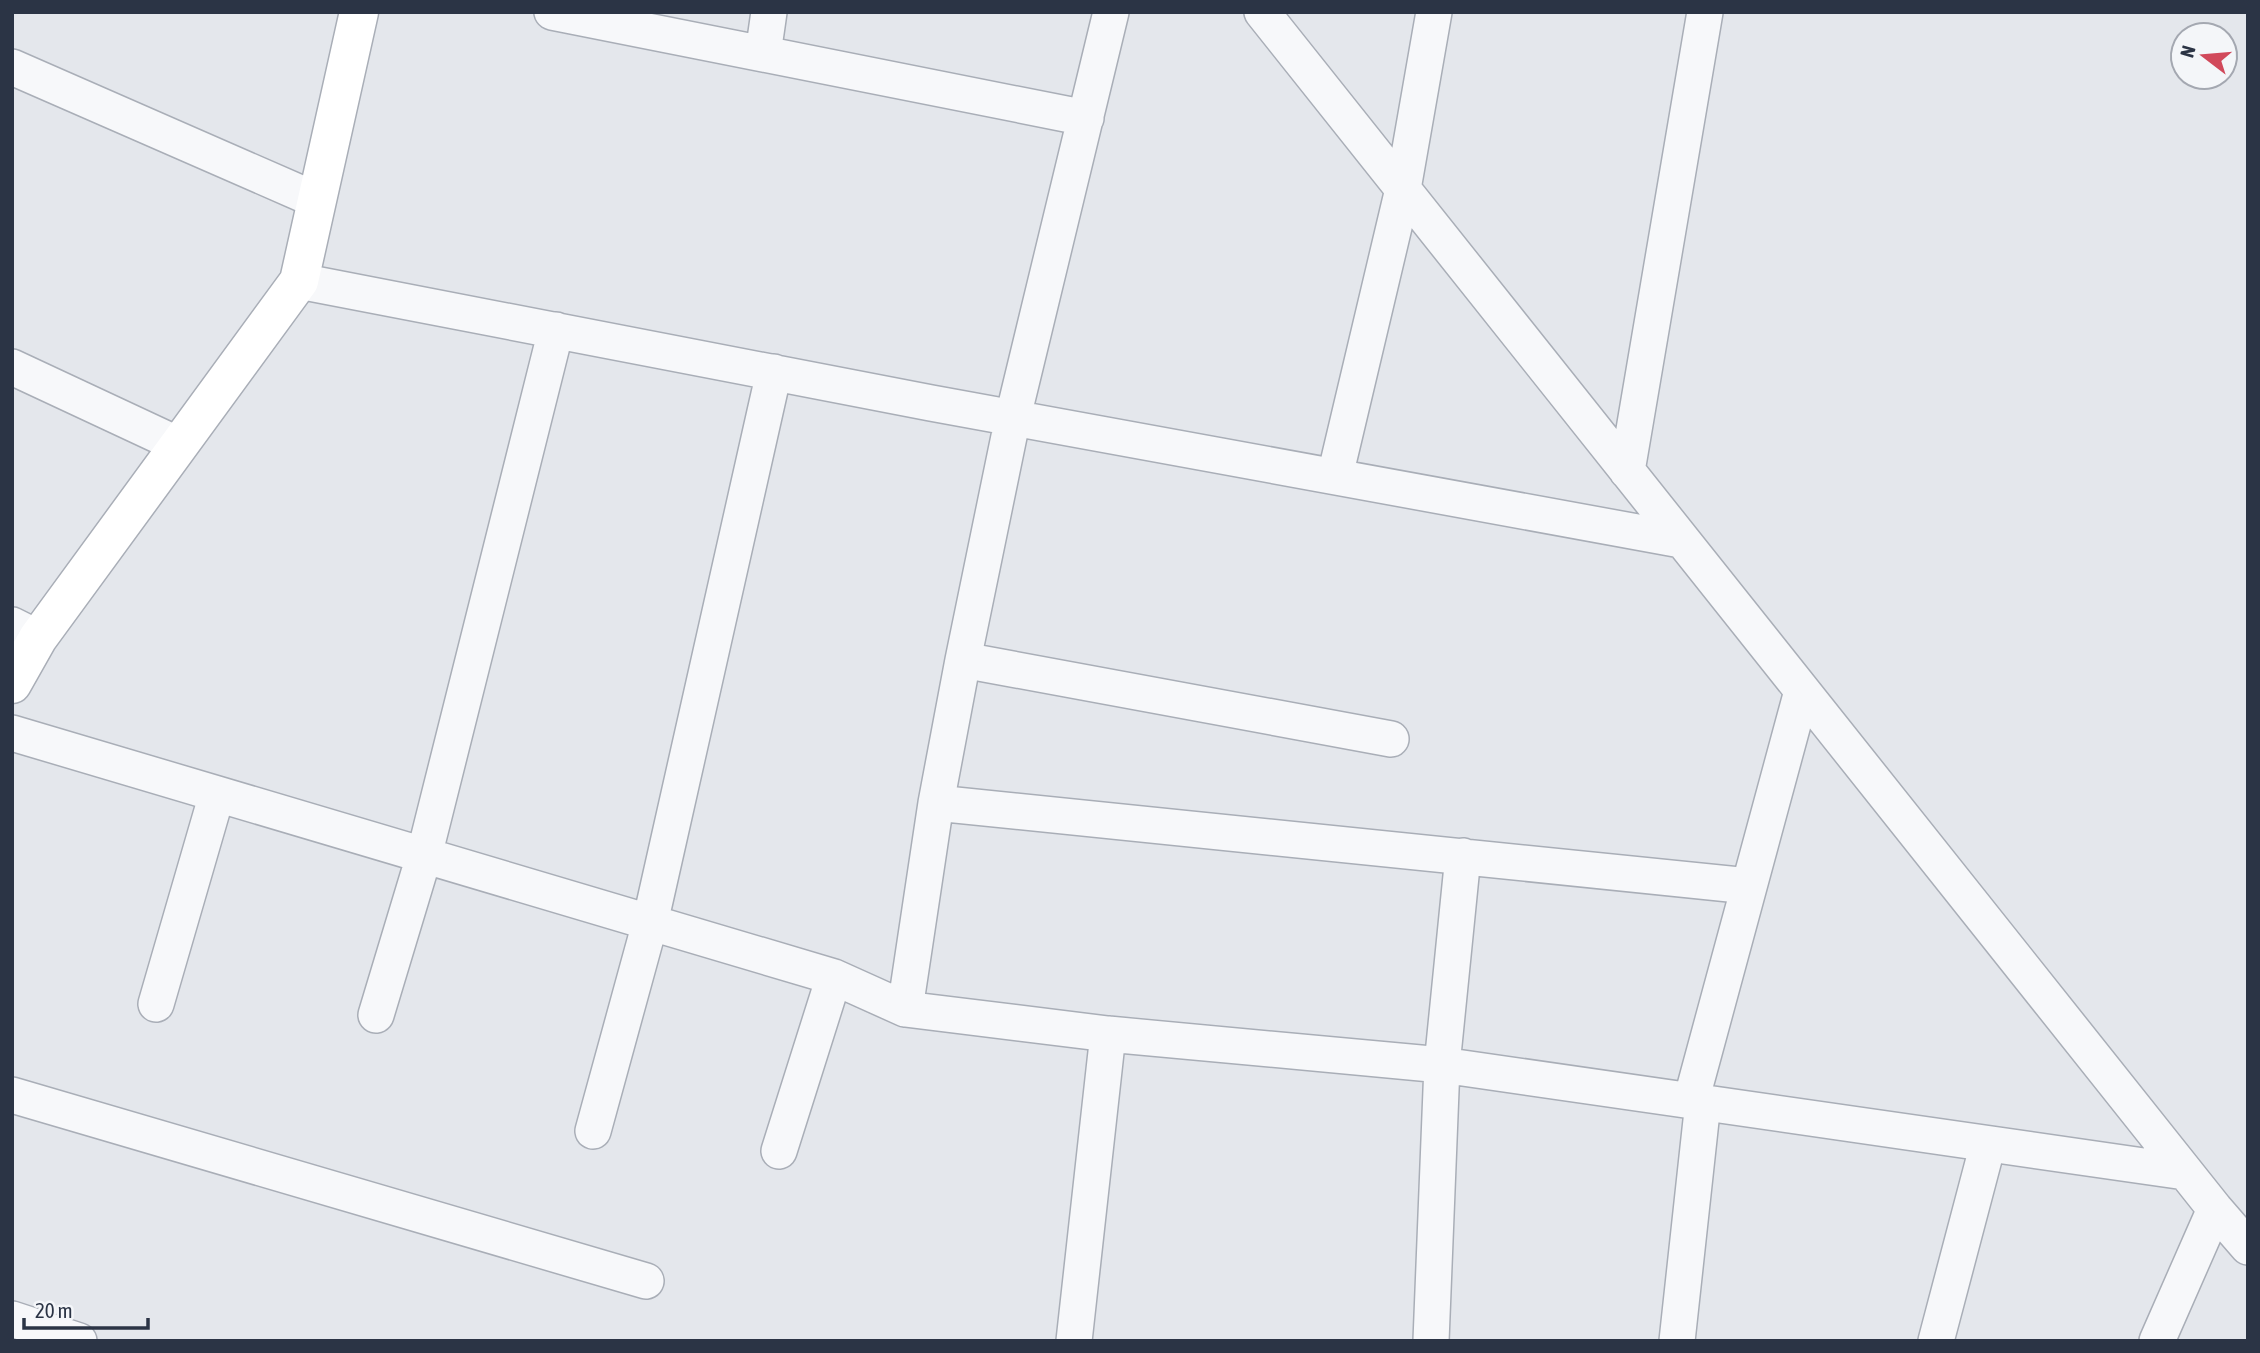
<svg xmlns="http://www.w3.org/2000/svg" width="2260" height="1353" font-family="'Asap Condensed',sans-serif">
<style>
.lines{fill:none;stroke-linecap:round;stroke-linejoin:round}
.street-casing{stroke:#a9aeb7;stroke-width:38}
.secondary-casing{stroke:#a9aeb7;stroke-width:41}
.street{stroke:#f7f8fa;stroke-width:35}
.secondary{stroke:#fff;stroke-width:38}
</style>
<rect width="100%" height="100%" fill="#e4e7ec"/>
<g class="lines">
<g class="street-casing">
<path id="street" d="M552,12L1086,118
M1262,12L2215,1209L2248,1247
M763,54L769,12
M12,67L316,200
M299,281L931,403L1681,540
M12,367L179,445
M1627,471L1705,12
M1335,476L1403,189L1434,12
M12,625L38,638
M963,660L1391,739
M12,733L834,977L905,1009L1108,1034L1442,1065L2185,1172
M936,803L1749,886
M156,1004L217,794
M905,1009L936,803L963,660L1013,417L1111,12
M376,1015L424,856L556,330
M12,1095L646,1281
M1691,1101L1802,691
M593,1131L650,923L774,372
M779,1151L834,977
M12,1319L79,1341
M1074,1341L1108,1034
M1431,1341L1442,1065L1463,856
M1677,1341L1703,1102
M1936,1341L1988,1144
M2157,1341L2215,1209"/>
</g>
<g class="secondary-casing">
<path id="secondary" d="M12,684L38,638L299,281L359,12"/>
</g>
<use href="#street" class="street"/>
<use href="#secondary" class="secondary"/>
</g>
<rect width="2260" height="1353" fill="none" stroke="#2b3445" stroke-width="28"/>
<g transform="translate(2204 56) rotate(286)"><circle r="33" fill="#f4f6f9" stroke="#a4a8b1" stroke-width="2"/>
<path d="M0-5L12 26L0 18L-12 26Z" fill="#d1495b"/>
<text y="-10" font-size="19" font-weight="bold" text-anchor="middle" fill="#2b3445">N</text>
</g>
<path d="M24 1318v10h124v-10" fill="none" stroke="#2b3445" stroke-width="3.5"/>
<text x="35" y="1318" font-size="21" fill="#2b3445" stroke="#f4f6f9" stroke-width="5" paint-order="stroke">20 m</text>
</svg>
